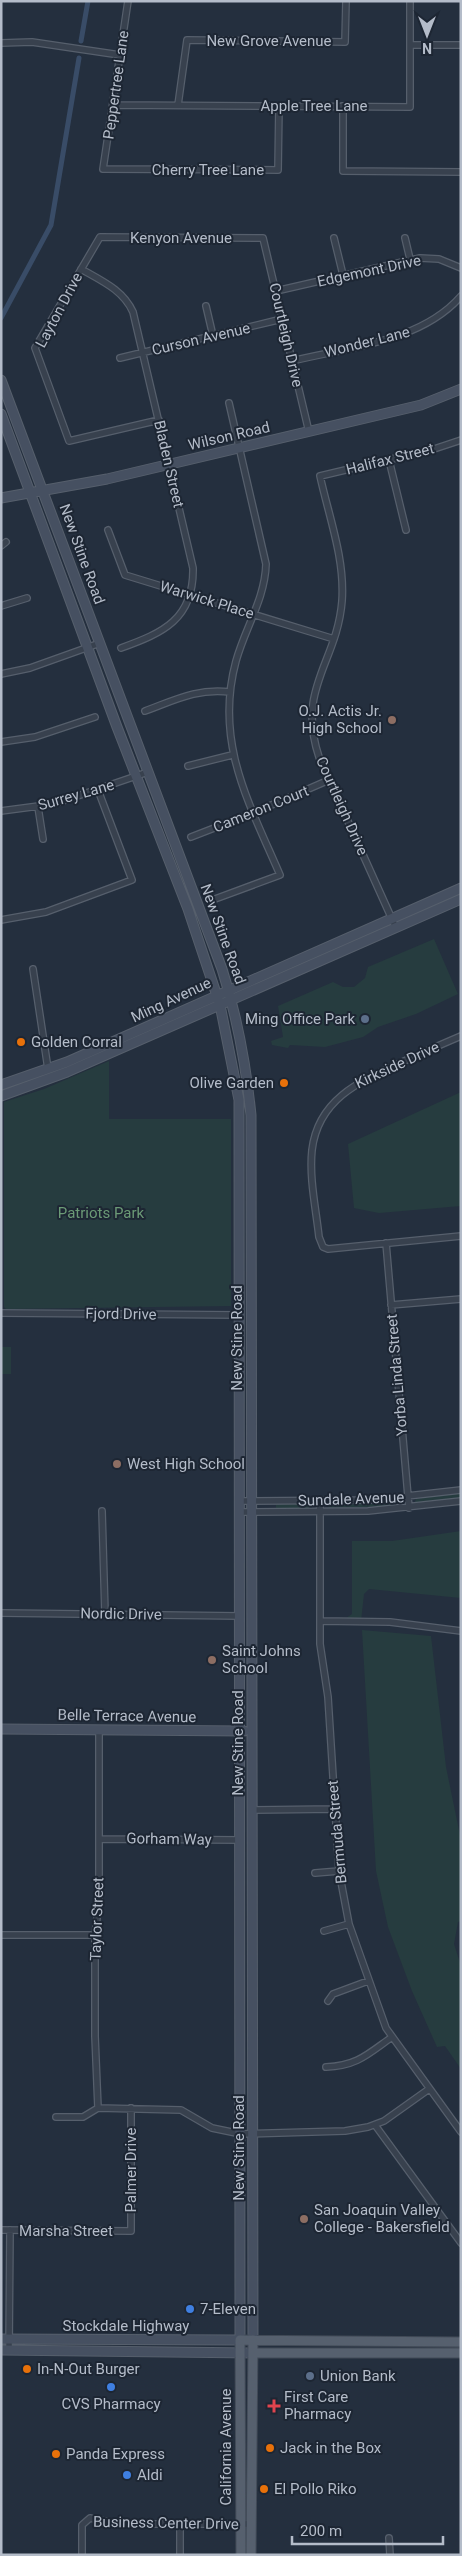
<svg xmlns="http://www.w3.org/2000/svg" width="462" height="2556" font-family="Roboto,sans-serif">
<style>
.green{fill:#263c3f}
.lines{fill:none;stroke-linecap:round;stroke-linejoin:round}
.canal{stroke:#394c67;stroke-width:5}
.street-casing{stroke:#565f6c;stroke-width:8}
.secondary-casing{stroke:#565f6c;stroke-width:11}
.primary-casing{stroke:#414a57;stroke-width:11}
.street{stroke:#38414e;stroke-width:5.5}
.secondary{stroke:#465061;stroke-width:9}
.primary{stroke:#56606e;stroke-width:9}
.education-dot{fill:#8d6e63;stroke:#1d2633;stroke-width:2}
.service-dot{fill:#5c6f8a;stroke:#1d2633;stroke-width:2}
.food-dot{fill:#e8710a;stroke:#1d2633;stroke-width:2}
.shop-dot{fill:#3f7fe0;stroke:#1d2633;stroke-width:2}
.health-dot{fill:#e0444e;stroke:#1d2633;stroke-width:2}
.labels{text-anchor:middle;stroke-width:4;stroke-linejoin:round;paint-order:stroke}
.street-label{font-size:15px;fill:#b4bcc9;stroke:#1d2633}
.poi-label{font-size:15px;fill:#b4bcc9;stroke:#1d2633;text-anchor:start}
.park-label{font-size:15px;fill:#6b9a76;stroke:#1d2633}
</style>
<rect width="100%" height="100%" fill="#242f3e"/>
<path class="green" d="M434,939L458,994L416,1014L378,1027L363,1037L325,1047L290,1045L288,1048L272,1045L271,1041L283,1037L278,1006L333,982L343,987H354L365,978L368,967Z
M109,1061V1119H231V1306L6,1309L4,1307V1102L44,1089Z
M461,1092V1206L379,1213L354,1208L348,1144Z
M1,1347H11V1374H1Z
M461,1493V1498L417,1503L415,1502L416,1499Z
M400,1501L402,1503L399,1506L329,1508L327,1506L329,1503Z
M276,1503H311L313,1505L312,1508H276Z
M461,1531V1598L369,1589L364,1594L361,1621H342L352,1614V1541H392Z
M362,1630L431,1636L446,1767L461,1840V1921L458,1922L454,1944L461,1966V2069L445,2046L437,2047L412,1991L388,1927L376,1871Z"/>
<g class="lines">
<path class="canal" d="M81,41L88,1
M1,318L51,225L79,58"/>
<g class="street-casing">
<path id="street" d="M128,1L103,169L278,170L279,106
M1,43L32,42L120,55
M410,45H461
M113,105L410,107V1
M178,105L187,40L345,42L346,1
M343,106V171L461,172
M334,238L343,275
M405,238L410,259
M81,269C102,281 123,290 133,312L193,568C194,619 163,633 121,648
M276,291L420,258L439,259L461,268
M206,306L213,336
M120,358L282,319
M292,361C349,347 421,342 461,296
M159,420L69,441L35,348L100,237L263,238L309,432
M389,460L406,530
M108,530L125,575L334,639
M1,546L6,542
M1,606L27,598
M1,674L30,668L100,643
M145,711C175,700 197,688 230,692
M1,742L35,737L95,717
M188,766L232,755
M38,807L43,839
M1,811L54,804L148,772
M191,837L253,813L329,780
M215,899L280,875C249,803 214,742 236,661C245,628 265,599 266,564L229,403
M1,920L46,912L132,880L98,790
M396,928L319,757C296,688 337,663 342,601C345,559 329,517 320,476L434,449L461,440
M33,969L48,1069
M461,1036C440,1045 419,1054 398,1064C358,1082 318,1100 312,1150C309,1178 316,1209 319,1237L323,1247L328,1249L461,1236
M386,1243L409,1508
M391,1305L461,1299
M1,1313L240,1315
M320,1500V1644L328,1697L339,1871L349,1924L386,2028L461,2132
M240,1501L371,1500L461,1490
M102,1511L105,1613
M241,1512L368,1511L461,1501
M1,1613L240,1616
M320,1621L390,1622L461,1631
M252,1810L335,1809
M99,1839L240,1840
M315,1873L339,1871
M324,1931L349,1924
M1,1935H95
M328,2001L333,1994L368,1981
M326,2067C357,2066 368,2054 392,2037
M98,2108L95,2036V1935L99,1901V1729
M98,2108L181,2110L212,2128L241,2134L345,2131L368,2127L384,2121L429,2089
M56,2117H83L98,2108
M375,2125L461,2243
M1,2230L131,2231V2108
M9,2350L10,2230
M389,2538L390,2555
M82,2555V2525L90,2518L117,2524H252
M180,2555V2524"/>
</g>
<g class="secondary-casing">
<path id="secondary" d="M1,380L222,969C237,1016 246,1065 251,1115L253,2340
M1,414L117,727L188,909L220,1005L239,1100L240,2340L1,2339
M1,498L107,479L421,405L461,389
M1,1085L67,1062L461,888
M1,1096L67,1072L461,899
M1,1729L244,1731
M1,2350L253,2353"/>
</g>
<g class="primary-casing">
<path id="primary" d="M253,2353H461
M241,2555L240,2340L461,2342
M251,2555L253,2340"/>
</g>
<use href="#street" class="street"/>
<use href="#secondary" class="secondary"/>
<use href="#primary" class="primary"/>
</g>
<g class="education-dot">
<circle cx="392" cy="720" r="5"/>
<circle cx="117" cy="1464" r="5"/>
<circle cx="212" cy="1660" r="5"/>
<circle cx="304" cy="2219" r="5"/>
</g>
<g class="service-dot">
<circle cx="365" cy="1019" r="5"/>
<circle cx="310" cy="2376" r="5"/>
</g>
<g class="food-dot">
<circle cx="21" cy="1042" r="5"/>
<circle cx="284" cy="1083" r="5"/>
<circle cx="27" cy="2369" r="5"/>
<circle cx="270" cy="2448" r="5"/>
<circle cx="56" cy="2454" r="5"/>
<circle cx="264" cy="2489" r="5"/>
</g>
<g class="shop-dot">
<circle cx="190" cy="2309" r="5"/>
<circle cx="111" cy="2387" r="5"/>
<circle cx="127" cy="2475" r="5"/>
</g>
<path class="health-dot" d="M271.5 2398.5h5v5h5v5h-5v5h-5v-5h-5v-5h5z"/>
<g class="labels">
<g class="street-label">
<text x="269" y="46">New Grove Avenue</text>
<text transform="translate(116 85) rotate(-82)" y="5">Peppertree Lane</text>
<text x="314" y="111">Apple Tree Lane</text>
<text x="208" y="175">Cherry Tree Lane</text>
<text x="181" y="243">Kenyon Avenue</text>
<text transform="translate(369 271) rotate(-12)" y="5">Edgemont Drive</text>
<text transform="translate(59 310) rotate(-62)" y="5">Layton Drive</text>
<text transform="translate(286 335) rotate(77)" y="5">Courtleigh Drive</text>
<text transform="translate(201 339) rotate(-13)" y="5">Curson Avenue</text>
<text transform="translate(367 342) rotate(-14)" y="5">Wonder Lane</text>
<text transform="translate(229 436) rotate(-13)" y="5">Wilson Road</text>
<text transform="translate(390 459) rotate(-14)" y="5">Halifax Street</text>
<text transform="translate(169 464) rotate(77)" y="5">Bladen Street</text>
<text transform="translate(82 554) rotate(70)" y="5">New Stine Road</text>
<text transform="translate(207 600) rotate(17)" y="5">Warwick Place</text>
<text transform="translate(76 795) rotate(-16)" y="5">Surrey Lane</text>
<text transform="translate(342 806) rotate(66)" y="5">Courtleigh Drive</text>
<text transform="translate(261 809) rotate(-22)" y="5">Cameron Court</text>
<text transform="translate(223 934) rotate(70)" y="5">New Stine Road</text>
<text transform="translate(171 1000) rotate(-25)" y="5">Ming Avenue</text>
<text transform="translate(397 1065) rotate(-25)" y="5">Kirkside Drive</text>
<text transform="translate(121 1314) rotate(1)" y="5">Fjord Drive</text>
<text transform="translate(237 1338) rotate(-90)" y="5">New Stine Road</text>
<text transform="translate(397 1375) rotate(-95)" y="5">Yorba Linda Street</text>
<text transform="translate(351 1499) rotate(-2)" y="5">Sundale Avenue</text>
<text transform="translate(121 1614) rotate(1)" y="5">Nordic Drive</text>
<text transform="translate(127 1716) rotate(1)" y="5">Belle Terrace Avenue</text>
<text transform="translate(238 1743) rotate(-90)" y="5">New Stine Road</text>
<text transform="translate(337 1832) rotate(-95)" y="5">Bermuda Street</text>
<text transform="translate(169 1839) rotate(1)" y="5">Gorham Way</text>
<text transform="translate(97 1919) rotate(-88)" y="5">Taylor Street</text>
<text transform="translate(239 2148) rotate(-90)" y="5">New Stine Road</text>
<text transform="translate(131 2170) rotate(-90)" y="5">Palmer Drive</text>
<text x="66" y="2236">Marsha Street</text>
<text x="126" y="2331">Stockdale Highway</text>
<text transform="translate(226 2447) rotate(-90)" y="5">California Avenue</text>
<text transform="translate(166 2523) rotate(1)" y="5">Business Center Drive</text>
</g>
<g class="poi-label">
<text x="382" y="716" text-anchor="end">O.J. Actis Jr.<tspan x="382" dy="17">High School</tspan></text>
<text x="355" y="1024" text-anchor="end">Ming Office Park</text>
<text x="31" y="1047">Golden Corral</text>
<text x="274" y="1088" text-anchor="end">Olive Garden</text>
<text x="127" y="1469">West High School</text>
<text x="222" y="1656">Saint Johns<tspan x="222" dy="17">School</tspan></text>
<text x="314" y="2215">San Joaquin Valley<tspan x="314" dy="17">College - Bakersfield</tspan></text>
<text x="200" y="2314">7-Eleven</text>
<text x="37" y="2374">In-N-Out Burger</text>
<text x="320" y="2381">Union Bank</text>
<text x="284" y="2402">First Care<tspan x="284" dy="17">Pharmacy</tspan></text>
<text x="111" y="2409" text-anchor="middle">CVS Pharmacy</text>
<text x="280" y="2453">Jack in the Box</text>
<text x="66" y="2459">Panda Express</text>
<text x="137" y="2480">Aldi</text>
<text x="274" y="2494">El Pollo Riko</text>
</g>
<g class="park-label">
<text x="101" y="1218">Patriots Park</text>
</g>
</g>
<rect width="462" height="2556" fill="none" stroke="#b4bcc9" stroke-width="5"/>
<g transform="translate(427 35) rotate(180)" stroke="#1d2633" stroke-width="4" paint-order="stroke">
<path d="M0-4L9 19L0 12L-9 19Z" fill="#b4bcc9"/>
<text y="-8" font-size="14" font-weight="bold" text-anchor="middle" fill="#b4bcc9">N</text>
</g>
<path d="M292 2536v8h151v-8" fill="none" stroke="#b4bcc9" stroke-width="2.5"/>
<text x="300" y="2536" font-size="15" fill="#b4bcc9" stroke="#1d2633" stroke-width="4" paint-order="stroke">200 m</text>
</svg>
